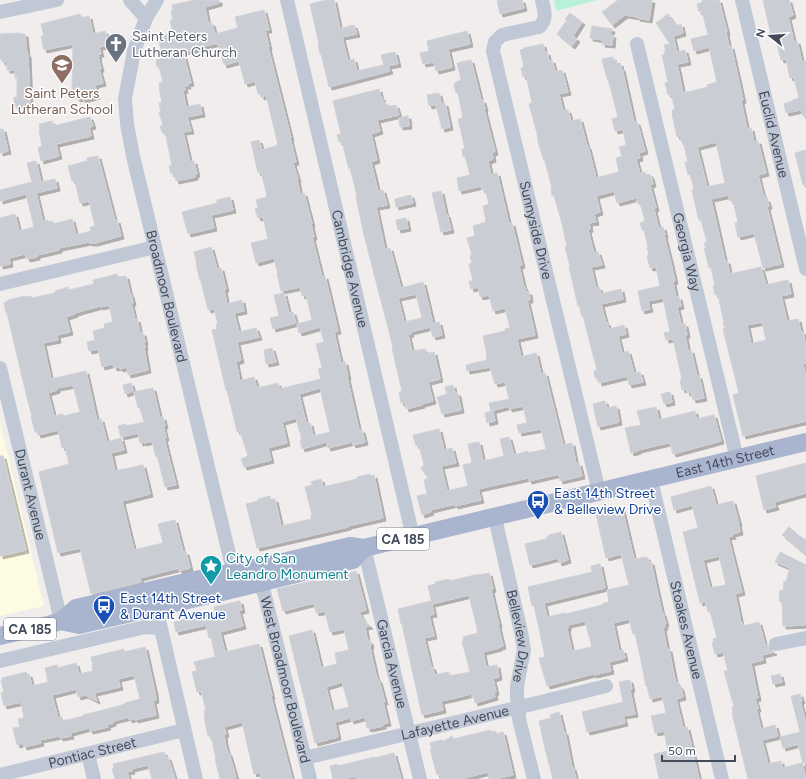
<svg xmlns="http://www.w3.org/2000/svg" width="806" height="779" font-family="Figtree,sans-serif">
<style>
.commercial{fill:#fdfbe2}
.green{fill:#b5f2d9}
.building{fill:#cbcdd5;stroke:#d0d0d9;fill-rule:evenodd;filter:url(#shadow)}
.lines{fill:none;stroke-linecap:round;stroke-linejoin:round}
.minor{stroke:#c1c8d5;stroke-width:14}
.major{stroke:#a9b4cf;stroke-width:18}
.labels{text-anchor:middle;stroke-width:3;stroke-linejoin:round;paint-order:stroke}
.shield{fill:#fff;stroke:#7b818c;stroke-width:1}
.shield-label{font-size:13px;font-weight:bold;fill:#434b5b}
.worship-label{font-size:14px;fill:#5b616d;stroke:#fff;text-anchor:start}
.education-label{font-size:14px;fill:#785e54;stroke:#fff}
.street-label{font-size:14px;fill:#434b5b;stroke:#fff}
.transit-label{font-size:14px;fill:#164399;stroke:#fff;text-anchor:start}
.culture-label{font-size:14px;fill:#0d838f;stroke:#fff;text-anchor:start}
</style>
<defs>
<filter id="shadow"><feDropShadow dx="3" dy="3" stdDeviation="0" flood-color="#0004"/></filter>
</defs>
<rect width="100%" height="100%" fill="#f0edec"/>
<path class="commercial" d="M0,422L44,606L0,616Z"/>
<path class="green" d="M554,0H597L556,11Z"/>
<path class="building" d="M194,0H219V3L205,7L208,23H212L215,34L238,28L235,17L264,10L269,30H265L269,47H268L291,138H290L296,162L293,163L298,179H297L300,194L304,193L312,224H311L314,237H312L322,277L325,276L338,331L334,332L341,363L345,362L348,377H347L359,430H362L365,442L353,445L352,442L328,448L326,442L302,449L300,440H302L296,418L282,422L287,443L268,448L271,460L244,467L241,459L248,456L240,431L237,432L232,410L227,390H226L212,330L217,329L216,324H218L214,309L208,310L201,281H200L196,264H197L194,252L211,247L217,269L221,268L226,289H224L227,304L242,300L244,311L234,313L239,332L256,328L259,337L237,342L241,360L236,362L240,381L254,377L257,388L278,383L279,389L321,379L318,369L322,368L316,344L324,342L320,327L299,333L297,324L312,320L306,295L302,296L300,287L281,291L277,274H278L274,258L256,263L251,243L268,239L263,217L258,218L255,209L258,208L256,200L266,197V196H267L261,172L258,173L251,142L259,140L262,150L278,145L266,95L261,97V93L258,94L255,81L245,84L239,61L224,65L218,44L217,45V43L198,48V49L183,52L191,83L187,84L188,86H184L185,90L183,91L186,107L200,104L202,114L187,117L191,131L183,132L190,162L194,161L197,174L195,175V177L176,181L174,173L171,174L169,166H172L166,136L162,132L160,126L163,125L159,112H161L159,103L162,102L159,87H160L159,83L163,82L159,67H157L156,60L163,58L158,37L173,33L170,20H173L171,11L173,10L172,5ZM320,388L330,432L313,436L310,423H306L299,394Z
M327,0H334L340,29L354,25L357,34L342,37L348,61L354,59L357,71L384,65L381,55L395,52L398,64L388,66L390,71L329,87L321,54H320L318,44H319L310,4Z
M503,0H522L524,8L500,14L497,1Z
M618,0H652L649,20L637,18L638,17L625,15L612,25L602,12Z
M702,0H719L727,32H726L729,47L731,46L738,77L743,100L741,101L747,129L751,128L754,142L758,141L766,173L758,175L763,195H764L765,199H767L769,206L767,207L781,264L763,268L754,233L738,237L735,223L738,222L733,201H730L729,195L711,199L725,261H727L730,274L761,267L766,285L788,280L791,294L781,296L787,321L798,319L801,332H803L806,347V363L803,364L806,377V421L743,436L733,395L739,393L723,329L725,328L723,324L724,323L718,295H715L713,286H715L711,267L709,268L704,248H706L704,243L707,242L701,220H699L698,217L692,190L694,189L690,174L688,175L685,162H688L684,145H683L680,136L677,137L672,114H673L672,110L675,109L671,94L668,95L665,83L668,82L662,55H665L664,51H666L664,45L670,44L656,23L668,14L676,26L681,24L683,33L673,36L677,52L685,50L688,62L677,64L683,93L708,87L707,85L717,82L709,47L694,51L691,39L708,35L702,11L699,12L697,4L703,2ZM716,142L725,183L707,187L697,147ZM762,322L766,340L751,344L747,325Z
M763,0H789L793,15L788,17L794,42L797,41L802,62L806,61V116H803L801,110L786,113L784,104L793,101V100L799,98L794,77L790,78L786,59L781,60L776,40H773L772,35H771Z
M570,13L582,22L573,36L577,39L572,46L557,34L567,20L565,19Z
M80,14L82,18L89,16L93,34L105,31L108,43H105L106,46L99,47L101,54H98L99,57H98L101,69H99L103,83L95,85L97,96L83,100L82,98L77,99L76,95L73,96L72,91L73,44L44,50L41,36H44L41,24Z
M592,26L612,29L610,35H613L612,45L602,44L603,40L590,38Z
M467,31L470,44L448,49L452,67L436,71L434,62L423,64L420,53L429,51L427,41Z
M20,33V34H25L27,54H28L30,103L14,106V97H17V78H15V70H7V62H2V59H0V34Z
M543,44L545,53L547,52L549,61L552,60L555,72L562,70L568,92L559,94L563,111L568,110L571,121L580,119L587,146H588L596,178L619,172L616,158L622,156L619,147L626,145L623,129L615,131L612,119L618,117L608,79H607L602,59L613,57L614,61H616L617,64L620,63L621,68H622L634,122H637L645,151L639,153L640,158L636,159L640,174L645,172L646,175L650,174V176H651L653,184L650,185L656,208L654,209L658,226L659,228L663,227L665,235H664L671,263L675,281L673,282L676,297H679L681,306L677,307L681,324H685L687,335H685L688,351L691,350L697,376H699L704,398L693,400L691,392L687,393L686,389L682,390L680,380L682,379L673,339L666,340L664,333L670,332L663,298L648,301L650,309L642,311L638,291L660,286L656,267L650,268L647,256L649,255L647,248L648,247L644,230H642L640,223L645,221L641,205H640L639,204H638L636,198L617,203L614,191L596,196L600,212L594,214L596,222L589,223L590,229L588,230L594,253L598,252L602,265L591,267L596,288L599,287L601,294L621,289L623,299L601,304L606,323L607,322L609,329L624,325L626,334L618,336L622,353L628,351L634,373L640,372L643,382L629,385L627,376L599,383L598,378H595L594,371L597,370L592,351L583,316L582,317L579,305L578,306L569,267L570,266L565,247H567L562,224L554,195L552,196L551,188H552L545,161H544L539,145L537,137H538L529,104L532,103L527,79L526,76L523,77L521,68L524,67L520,50L524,49V48Z
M471,60L480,96L481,101L483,100L485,109H484L495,152L492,153L493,159L488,161L491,175L497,173L509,224L512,223L522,265L519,266L524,287H525L526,292H529L530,300H527L535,335L517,339L521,357L536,353L541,374L545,373L563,445L572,443L576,464L579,463L582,476L560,481L559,474L529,481L528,478L496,485L478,489L481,500L455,506V504L430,510L431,512L422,515L417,496L427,494L424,480L428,478L421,468L424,465L419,445L416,446L413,435L439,429L444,450L452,448L456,463L441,466L447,491L468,486L463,465L472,463L468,444L479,442L483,461L504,456L500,439L509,437L514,455L528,451V453L546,449L541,429L519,433L517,425L527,423L523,406L509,409V406L491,411L489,403L509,399L505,382L495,384L490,367L467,371L466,365L487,360L486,354H487L483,336L505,331V329L510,328L505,308L493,311L489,295L480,297L478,287L471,289L469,281H473L469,264L472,263L470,256L472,255L467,238L475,236L473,226L486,222L483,206L489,204L485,189L482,190L481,186L459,191L457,178L470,175L465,156L463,157L462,149H465L458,119L463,118L458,93H456L454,85L456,82L461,80L457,63Z
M379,89L381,98L382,97L383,103L385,102L386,107L396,105L399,115L377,120L380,131L371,134L377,160L371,162L378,191L383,190L387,205L376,207L385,250L390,248L401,288L423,282L433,324L439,322L442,335L433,337L430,327L410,332L411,334L408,335L412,351L425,349L426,354L434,352L440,379L428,382L433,401L422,404V405L406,409L405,402L401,403L399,392L402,391L392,348L393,347L364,235L356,197L357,196L350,168L349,169L342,142H339L337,135L341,134L333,101ZM416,294L422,318L404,322L398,298Z
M439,93L441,103L429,106L427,95Z
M445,103L450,127L442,129L436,105Z
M408,116L409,126L400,127L399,118Z
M90,117L93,126L89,127L91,136L56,144L59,156L41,161L38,148L42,146L39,130H40L39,124L52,121L53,126Z
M0,129H3L8,151L0,153Z
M806,150V185H803L795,153Z
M98,156L115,221L117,220L121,236L95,243H89V242L59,248V250L37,255V257L27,259L25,254L9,258L10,264L0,266V218L15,214L19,231L34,227L26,194L0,201V190L32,182L27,163L36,161L41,182L55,179L57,188L36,193L43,222L48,220V222L53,221V224L72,219L76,235L91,231L90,227L95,226L89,201L80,203L75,180L72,181L68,166L87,161V158Z
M441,191L446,215L447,214L451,230L441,232L432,193Z
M411,195L413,203L396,207L395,199Z
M230,197L233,210L211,215L214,228L188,234L182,212L217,203V200Z
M406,218L408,228L398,230L396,220Z
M117,274L118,277L126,276L130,294H131L133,303H131L135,320L137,319L140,333H143L145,342H144L145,348H144L148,370L128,375L127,367L120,369V367L114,368L113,364L102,367L98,349L89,351L87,342L95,340L93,331L105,328L104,324L113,322L109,305L100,307V306L75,313V314L66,317L70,332L57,335L58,340L43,343L51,379L86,371L97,421L101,419L107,442L121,438L124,450L111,453L115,471L143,465L150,494L122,501L134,550L163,543L158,524L175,520L183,552H186L190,568L179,571V568L140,578L141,582L91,594L80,548L58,553L39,472L69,464L65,447L62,448L58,430L38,435L37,432H35L31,416L32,415L30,409L22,377L7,313H6L4,303L8,301V300L26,296L27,297L31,296L32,298L55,293V291L68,287L69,290L94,284L93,280ZM73,385L80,412L63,416V414L54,416L48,393L57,390V388Z
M284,293L289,313L293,312L296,323L273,329L270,318L279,316L274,295Z
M272,348L276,362L266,364L264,350Z
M131,383L133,391L125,394L123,385Z
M453,385L454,391L458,394L461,410L442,414L437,397L447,394L445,387Z
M153,388L160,418L163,417L165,426H163L166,438H164L176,485L165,487L159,463L157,456L156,457L152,441L144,443V442L140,443L138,433L121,437L118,426L126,424V426L144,422L140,408H138L134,392Z
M670,392L672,402L664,404L661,394Z
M605,401L607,408L616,406L619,422L598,427L593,404Z
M656,407L659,420L695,411L696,419L714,415L721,441L673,454L670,443H668L638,450V451L631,453L625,428L641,425L637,411Z
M493,411L495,421L487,423L485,413Z
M0,456H3L26,550L0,556Z
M806,463V493L774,502L776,507L764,510L756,476Z
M370,474L371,476L374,475L383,518L348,526V527L257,548L246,504L258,501V499L270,496L271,500L275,499L281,526L311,519V516L312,515L305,487L312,485L311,482L321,479L323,487L357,479V477Z
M711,486L716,505L733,501L739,523H738L740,532L732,534L733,536L728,537L742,592L735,594L741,623L742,622L743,626L759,622L765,645L768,644L769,649L774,652L762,655L763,660L751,663L758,698L755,699L758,709H756L761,729L775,725L778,736L762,740L768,764L781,761L782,768L802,763L806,779H748L732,713H733L732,707H734L724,671H728L723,652L715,654L712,643L714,642L713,639L717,638L711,615L710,612H708L705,601L700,603L683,532L698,528L692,505L674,510L671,497ZM719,556L726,585L710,588L703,560Z
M622,508L634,559L647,557L649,562H651L662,613H663L666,624H664L665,627L663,628L667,649H669L675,680L681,688L683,697L676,699L683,728L687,727L699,779H659L654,754L668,751L664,731L655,733L651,716L666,713L662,696L650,699L647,686H646L639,651L635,634H633L629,619L613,623L619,651L623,650L625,658L609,662L611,671L594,675L593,674L547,686L539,658L545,657L534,605L532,606L528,587L592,572L591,566L600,564L605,588L544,603L547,617L565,613V614L603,605L602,604L609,602L607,590L629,585L621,554L606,558L596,514ZM585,621L592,647L572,651L567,629L568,628V625Z
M789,527L796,533V534L806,540V555L782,535Z
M561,532L568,560L559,563L558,558L530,565L525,544L546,539L549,535Z
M780,552L806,565V623H804L805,625L783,626L782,602L779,601L780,590L783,591L784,581L786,582L790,568L775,562Z
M356,571L366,610L359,612L364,621L370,626L365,627L367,638L371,643L370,648L376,675L378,680H379L385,702H383L388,723L383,724V726L369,729V728H367L365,717L351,721L350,718L335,722L338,737L315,743L289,636L312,630L321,668L337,664L335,653L349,650L344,629L330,632L325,611L316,613L314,603L283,611L277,589L317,580V582ZM342,682L349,707L332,711L326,687Z
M489,573L493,589L491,590L499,625H498L503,646L499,647V648L483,652L486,667L497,665L499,677L493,679L496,692L494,693L495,697L475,703L474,697H472L471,694L455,698L441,701L443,710L422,715L402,624H401L398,609L431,601L434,614L429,615L434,636L424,638L431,667H433L434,675L449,672V676L470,672L462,641H464L463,637L478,633L469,595L432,604L428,586L436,584L435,582L450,579V581L479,574V575Z
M240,601L242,610L239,611L243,626L220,632L225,652L259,644L272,696L271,697L292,779H261L260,772L254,774L242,722L224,727L226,734H224L225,743L228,753H229L236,777H234L235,779H220L215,759H216L212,740H211L210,736H208L204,717H205L204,710H206L201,691L197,692L192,672L197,671L194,662L215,657L211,637L209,638L206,625L176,632L174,622L215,612L214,607Z
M145,647L155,692L156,700L153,701L156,715L135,720V718L129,720V717L113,721V723L107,725L108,727L90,731L89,728L70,733L71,736L60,738V736H59L40,740L41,743L24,747L23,743L17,745L13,728L20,727L18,719L24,718L21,702L4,706L1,693L4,692L1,680H3L2,678L26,672L27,675L29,674L32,686L48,682L45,668L57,665L58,668L76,663L79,674L93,671L92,666L93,665L91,657L124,649V652ZM134,675L140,699L125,703V704L119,706L83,715L84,716L63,721L62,717L58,718L52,695L76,689L78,697L85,695L97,701L94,693L120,687L118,679Z
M780,674L782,682L773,684L771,676Z
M630,680L632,689L630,690L635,714L623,716L625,723L587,732L582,712L623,702L619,682Z
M800,694L802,701H800L806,723V763H803L798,744L783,748L780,737L800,732L791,696Z
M559,712L564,733L565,732L572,768L573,767L576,779H553L545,749L539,721L551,718L550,715Z
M491,730V732L496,731V734L503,732L513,775L495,779H489L488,772L461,779H441L440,774L437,775L430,749H432L430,743L441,740L444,741L452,736L453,739Z
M164,752L165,758L168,757L175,779H152L148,765L131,769L132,771L127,772L129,779H115L112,769L114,768L113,764Z
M394,753L401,779H356V776L345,779H333L330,766L338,764V766L374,757L375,758Z"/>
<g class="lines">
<g class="minor">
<path d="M130,0L146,18"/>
<path id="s1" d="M157,0L146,18L134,51L125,99L127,124L133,156L231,562L237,571L257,584L264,592L310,779"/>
<path id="s2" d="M287,0L413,537"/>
<path id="s3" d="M542,0C544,10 548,19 539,27L502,35L495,42L493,51L599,492"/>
<path id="s4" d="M742,0L806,269"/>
<path d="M0,12L57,0"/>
<path id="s5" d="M637,44L737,459"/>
<path d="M0,284L155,247"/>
<path id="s6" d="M0,368L48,566L61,621"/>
<path id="s7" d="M651,480L722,779"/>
<path id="s8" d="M495,518L521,632L524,650L517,686V698L519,708V719L534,779"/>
<path id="s9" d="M364,548L420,779"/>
<path d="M156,607L196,779"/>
<path d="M776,644L806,638"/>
<path d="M0,661L145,627L160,628"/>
<path d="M88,754L94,779"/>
<path id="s10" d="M305,758C405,734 506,711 606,686"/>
<path id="s11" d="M0,775L184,730"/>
</g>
<g class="major">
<path d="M61,621L79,625L222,592L353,560L364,548"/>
<path id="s12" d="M0,636L48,625L61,621L76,608L190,581L270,565L350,546L364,548L806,442"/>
</g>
</g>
<defs>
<g id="church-pin" transform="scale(1.15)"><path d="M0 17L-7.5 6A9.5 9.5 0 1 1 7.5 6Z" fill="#6b7280" stroke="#fff"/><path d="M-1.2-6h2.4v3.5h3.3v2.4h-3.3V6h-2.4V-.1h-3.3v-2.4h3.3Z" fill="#fff"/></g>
<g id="school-pin" transform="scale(1.15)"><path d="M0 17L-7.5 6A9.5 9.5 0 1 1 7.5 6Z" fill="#8d6e63" stroke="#fff"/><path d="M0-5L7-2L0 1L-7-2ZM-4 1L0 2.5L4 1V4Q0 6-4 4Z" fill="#fff"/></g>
<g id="bus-pin" transform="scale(1.15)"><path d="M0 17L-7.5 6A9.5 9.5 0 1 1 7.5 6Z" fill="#1a4fb4" stroke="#fff"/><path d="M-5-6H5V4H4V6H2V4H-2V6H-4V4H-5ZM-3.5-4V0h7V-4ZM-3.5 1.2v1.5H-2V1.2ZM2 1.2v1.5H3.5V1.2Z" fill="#fff"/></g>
<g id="sight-pin" transform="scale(1.15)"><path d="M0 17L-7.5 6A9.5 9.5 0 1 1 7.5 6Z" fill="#0f9aa8" stroke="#fff"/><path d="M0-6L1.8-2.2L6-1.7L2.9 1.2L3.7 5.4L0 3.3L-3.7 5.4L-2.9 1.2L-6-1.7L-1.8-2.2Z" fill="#fff"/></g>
</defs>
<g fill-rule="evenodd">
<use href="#church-pin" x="116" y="44"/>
<use href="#school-pin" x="62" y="65"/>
<use href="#bus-pin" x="538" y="501"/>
<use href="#sight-pin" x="211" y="566"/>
<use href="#bus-pin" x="104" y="606"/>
</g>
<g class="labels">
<g class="shield">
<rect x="377" y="528" width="52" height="22" rx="3"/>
<rect x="4" y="618" width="52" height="22" rx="3"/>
</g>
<g class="shield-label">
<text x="403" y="544">CA 185</text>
<text x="30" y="634">CA 185</text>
</g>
<g class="worship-label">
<text x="132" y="41">Saint Peters<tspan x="132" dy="16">Lutheran Church</tspan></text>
</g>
<g class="education-label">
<text x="62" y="98">Saint Peters<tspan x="62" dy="16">Lutheran School</tspan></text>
</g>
<g class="street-label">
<text dy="5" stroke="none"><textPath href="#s4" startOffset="138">Euclid Avenue</textPath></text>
<text dy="5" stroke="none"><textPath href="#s3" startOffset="270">Sunnyside Drive</textPath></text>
<text dy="5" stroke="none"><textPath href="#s5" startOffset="214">Georgia Way</textPath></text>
<text dy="5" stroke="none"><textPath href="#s2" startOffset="276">Cambridge Avenue</textPath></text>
<text dy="5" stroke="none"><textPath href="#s1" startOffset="307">Broadmoor Boulevard</textPath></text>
<text dy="5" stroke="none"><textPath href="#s12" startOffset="749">East 14th Street</textPath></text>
<text dy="5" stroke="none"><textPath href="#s6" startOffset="130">Durant Avenue</textPath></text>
<text dy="5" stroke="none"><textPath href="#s7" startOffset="154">Stoakes Avenue</textPath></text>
<text dy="5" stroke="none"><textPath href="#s8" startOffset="121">Belleview Drive</textPath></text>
<text dy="5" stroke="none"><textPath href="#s9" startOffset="119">Garcia Avenue</textPath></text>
<text dy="5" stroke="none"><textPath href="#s1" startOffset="716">West Broadmoor Boulevard</textPath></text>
<text dy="5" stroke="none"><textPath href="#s10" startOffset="154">Lafayette Avenue</textPath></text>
<text dy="5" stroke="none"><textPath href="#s11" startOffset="95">Pontiac Street</textPath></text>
</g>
<g class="transit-label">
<text x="554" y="498">East 14th Street<tspan x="554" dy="16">&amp; Belleview Drive</tspan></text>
<text x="120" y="603">East 14th Street<tspan x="120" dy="16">&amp; Durant Avenue</tspan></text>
</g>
<g class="culture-label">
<text x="226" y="563">City of San<tspan x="226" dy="16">Leandro Monument</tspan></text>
</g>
</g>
<g transform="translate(770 36) rotate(287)" stroke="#ffffff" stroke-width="3" paint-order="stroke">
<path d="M0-3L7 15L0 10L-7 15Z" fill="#434b5b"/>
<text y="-6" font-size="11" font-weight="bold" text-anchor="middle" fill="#434b5b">N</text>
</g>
<path d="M662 755v6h73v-6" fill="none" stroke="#434b5b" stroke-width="2"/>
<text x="668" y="755" font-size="12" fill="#434b5b" stroke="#ffffff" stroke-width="3" paint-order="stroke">50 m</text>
</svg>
